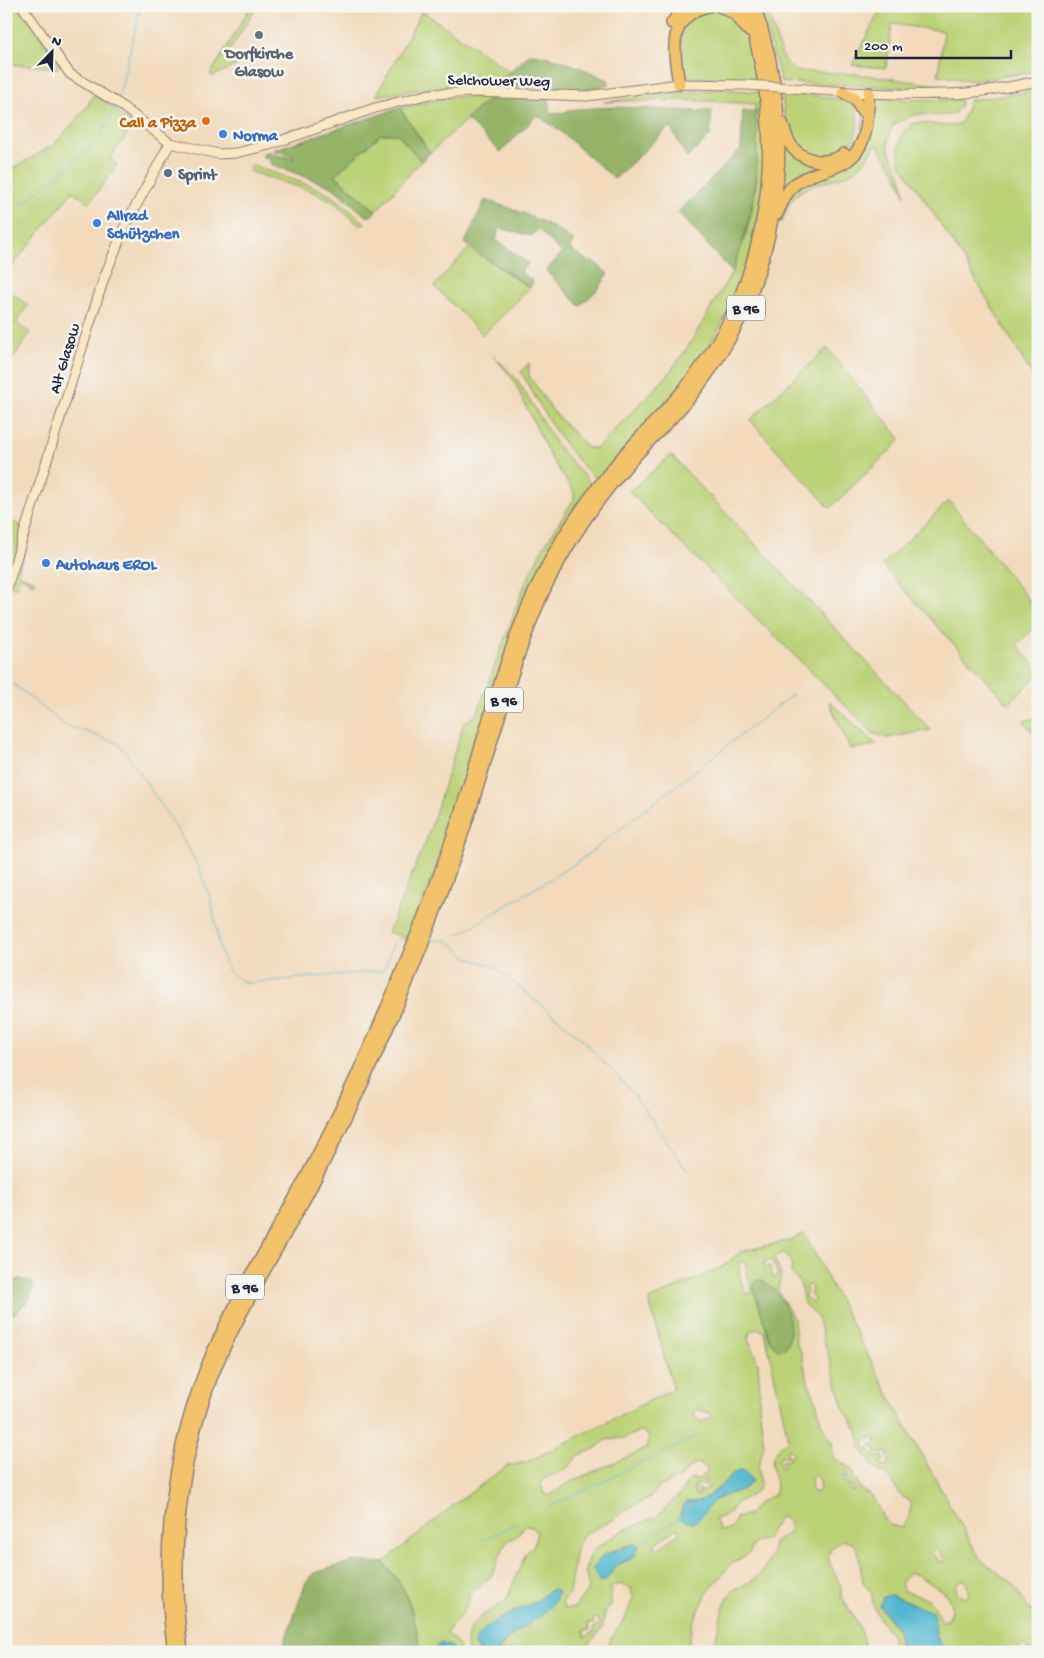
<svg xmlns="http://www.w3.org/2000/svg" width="1044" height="1658" font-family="'Gochi Hand',sans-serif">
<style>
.green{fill:#bcd277;stroke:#6f7a59;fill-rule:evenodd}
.forest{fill:#95b468;stroke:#5c6b52}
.water{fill:#50b7cf;stroke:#396c85}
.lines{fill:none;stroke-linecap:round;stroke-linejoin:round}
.stream{stroke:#50b7cf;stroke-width:1}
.secondary-casing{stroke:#8a7e7b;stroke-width:11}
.highway-casing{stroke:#8a7e7b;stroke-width:14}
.secondary{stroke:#fae7c3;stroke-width:9}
.highway{stroke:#f2c36a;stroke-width:11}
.secondary-bridge-casing{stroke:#8a7e7b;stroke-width:11;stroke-linecap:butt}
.secondary-bridge{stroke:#fae7c3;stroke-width:9}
.worship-dot{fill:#6b7280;stroke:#f6f6f2;stroke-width:2}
.food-dot{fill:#e8710a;stroke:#f6f6f2;stroke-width:2}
.shop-dot{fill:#3f7fe0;stroke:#f6f6f2;stroke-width:2}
.service-dot{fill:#5c6f8a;stroke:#f6f6f2;stroke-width:2}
.labels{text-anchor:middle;stroke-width:5;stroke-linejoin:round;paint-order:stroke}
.shield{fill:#f6f6f2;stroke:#626272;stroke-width:1}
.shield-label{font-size:15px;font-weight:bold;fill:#22223b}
.worship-label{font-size:16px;font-weight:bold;fill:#5b616d;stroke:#f6f6f2}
.street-label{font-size:16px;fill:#22223b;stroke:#f6f6f2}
.food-label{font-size:16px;font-weight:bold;fill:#c56008;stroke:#f6f6f2;text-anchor:end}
.shop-label{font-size:16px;font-weight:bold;fill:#366cbe;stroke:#f6f6f2;text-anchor:start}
.service-label{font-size:16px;font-weight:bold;fill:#4e5e75;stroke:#f6f6f2;text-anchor:start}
</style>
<rect width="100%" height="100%" fill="#f6f6f2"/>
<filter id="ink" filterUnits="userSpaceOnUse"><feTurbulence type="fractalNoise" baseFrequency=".02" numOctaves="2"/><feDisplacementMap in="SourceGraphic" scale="10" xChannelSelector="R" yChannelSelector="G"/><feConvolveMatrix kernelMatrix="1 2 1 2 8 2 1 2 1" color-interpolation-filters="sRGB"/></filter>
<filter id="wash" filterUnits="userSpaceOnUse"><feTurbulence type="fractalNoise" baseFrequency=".0096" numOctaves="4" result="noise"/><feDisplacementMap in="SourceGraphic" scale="20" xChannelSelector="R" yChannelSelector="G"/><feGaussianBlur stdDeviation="1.12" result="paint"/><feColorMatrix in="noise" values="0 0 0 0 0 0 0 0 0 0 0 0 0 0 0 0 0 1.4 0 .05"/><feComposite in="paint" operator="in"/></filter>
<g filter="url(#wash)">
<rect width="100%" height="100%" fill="#f2dabb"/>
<path class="green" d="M6,6H20L60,66L58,68L6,64Z
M251,6H257L226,56L239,64L213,76L210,75Z
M760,6H766L783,59L795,71L858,74L958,88L959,90L781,82Z
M882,6H1038V71L973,81L938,75L944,31L892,24L886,68L852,65Z
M708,8C746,7 753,52 760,81L683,77L679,70L681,27Z
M422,11L510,72L491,86H446L376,96Z
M721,89L761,92C764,130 766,180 759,217C748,279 719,338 680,387C655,419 624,449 597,480L578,461L552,426L521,372L529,363V376L552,410L587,448H597L668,375L688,347L732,272L746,235L753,205L757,178L755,104L688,100L604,102L662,94Z
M1038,91V385L961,255L900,163C898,147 898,136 911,124C927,119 946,131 961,123L970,100Z
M94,94L134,125L110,158L117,165L89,204L73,191L6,273V172L54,145L86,108Z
M782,94C801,95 832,95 849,103L853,102C864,122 855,156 828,158C820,159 809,154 801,152L786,128Z
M493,95L430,153L400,108L446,98Z
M878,99L960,100L961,104C953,123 931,112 915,115C908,116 900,122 893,125C881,153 894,153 901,177C903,183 904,190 905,196L896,173L877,144C869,155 862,167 850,173C818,189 793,179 782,222L779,221L781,211L792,190L858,154L872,101Z
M864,109C866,113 864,121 864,127C859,177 801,158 780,200L784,135C796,165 834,175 854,146C862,135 863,122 864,109Z
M381,134H398L421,161L376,211L335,175Z
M251,165L317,188L334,197L365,223L360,226L333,201L314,192L249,171Z
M469,248L530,288L483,335L434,286Z
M6,290L28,305L16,323L30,333L11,361L6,358Z
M827,348L901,440L830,508L750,420Z
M493,355L517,379L556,444L593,486L451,826L409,938L388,932L428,836L464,723L477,714L523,589L541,551L574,499V492L551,458L513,379Z
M671,455L931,730L887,738L873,733L629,492Z
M949,501L1038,611V624L1017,645L1038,670V675L1008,704L882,565Z
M6,518L24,528L13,560L9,559L7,565L11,568L6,582Z
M30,533L18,574L34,580L35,583L30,584L31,581L20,577L16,588L11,585L27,534Z
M829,701L877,745L850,749Z
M1038,717V737L1023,721Z
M804,1233L902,1420L981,1560L1011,1582L1028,1608L1038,1616V1652H1030L1023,1644L1020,1645L1015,1652H984L986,1647L981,1643L976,1650L978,1652C948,1652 933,1651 933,1616C923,1606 904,1602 891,1595L882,1610C896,1626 899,1630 900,1652H893L892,1636L880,1620L873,1604L872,1594L863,1582L858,1550L854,1544L843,1540L831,1548L828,1559L841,1587V1596L858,1624L867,1652H714C715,1640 723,1600 731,1593C736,1587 745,1585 751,1581C765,1573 772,1557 774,1543L790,1532L788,1521L780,1516L766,1539L758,1541L753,1545L749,1553L730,1565L706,1595L692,1625L687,1652H600L608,1647L612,1636L625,1619L633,1598L631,1588L619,1584L611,1587V1605L604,1615L603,1627L589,1645L588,1652H498C510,1631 538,1621 555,1601L550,1590L535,1602L487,1627L477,1650L481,1652H468L466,1641L471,1627L482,1616L506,1601L525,1555L534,1544L537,1532L529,1525H525L517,1536L506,1542L491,1577L472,1592L462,1614L446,1633L458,1644L460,1652H421C415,1619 409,1586 383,1563L455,1504L507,1466L527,1462L673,1389L649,1300L724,1266L740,1252L790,1240ZM786,1253L792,1265L791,1273L800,1283L804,1304L817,1317L845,1411L859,1432L858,1444L874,1467L891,1479L899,1494L909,1501L911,1506L909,1518L902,1528L890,1525L885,1521L872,1496L862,1491L850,1468L833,1457L832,1441L821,1423L816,1401L808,1381L801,1352L796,1343L794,1320L778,1290L781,1274L774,1258L778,1254ZM767,1260L772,1261L778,1274L775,1278L772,1276L770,1266L765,1267L764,1264ZM740,1261L745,1263L752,1291L750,1294H746C742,1286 737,1270 740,1261ZM809,1285L812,1288L810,1295L815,1299L811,1302L805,1296L807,1290L804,1288ZM759,1329L765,1332L788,1438C784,1445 775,1449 773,1458C769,1471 780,1482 774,1495L759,1503L748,1515L736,1518C734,1527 730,1532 720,1530L715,1519L729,1514C734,1497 754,1500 760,1485L758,1467L764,1445L759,1405L760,1390L758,1363L748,1338L751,1331ZM697,1409L710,1413L713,1417L702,1422L696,1419L694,1412ZM641,1431L648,1435L649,1441L647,1448L568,1483L551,1495L544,1494L541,1484L543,1479L566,1469L579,1455L595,1449L606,1440L624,1438ZM873,1437L876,1439V1443L870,1446L877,1449L875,1453H888L889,1465L882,1467L879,1462H883L884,1457L873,1456L869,1449L864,1448L865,1440ZM789,1449L793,1453L790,1456L789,1461L782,1460L781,1462L785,1466L781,1468L778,1460L783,1456L788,1458L787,1451ZM697,1463L706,1467L708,1471L699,1479H690L685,1485L684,1490L656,1517L624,1530L596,1548L590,1556L585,1570L589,1589L574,1608L565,1609L562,1603L569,1593L576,1548L584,1534L615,1519L624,1510L648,1499L659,1487L681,1477L691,1466ZM845,1471L847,1480L855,1489L854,1491H851L849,1485L843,1481L845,1477L841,1474ZM814,1476L818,1478L820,1489L816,1493L812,1491L811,1479ZM705,1479L707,1480L703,1486L708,1485L709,1487L702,1492L698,1488L699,1495H695V1486L701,1484ZM748,1486L714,1500L709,1506L687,1502C702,1503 708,1497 718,1487ZM675,1529H679V1534L659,1548H656L654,1545ZM635,1544L639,1546L629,1560L617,1565L604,1582L593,1568C602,1553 618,1547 635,1544ZM936,1548L946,1561L940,1562L932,1553ZM909,1573L918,1575C930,1586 963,1594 947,1621L941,1619C928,1593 929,1601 904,1591L901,1584ZM962,1579L966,1581L969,1594L965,1598L957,1594L956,1585ZM596,1617L601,1624L594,1627L593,1633L584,1637V1630H590L588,1623L594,1624L593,1618Z"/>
<path class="forest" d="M530,54C556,56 584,69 608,80L609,84L593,89L499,86L500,81Z
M493,95L549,99V112L557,114L577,109L618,107L703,112L706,109L712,110L710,136L687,158L670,126L615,179L560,131L537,115L501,152L466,119Z
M400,108L430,153L421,161L398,134H381L335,175L376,211L371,216H366L332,187L271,164L269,158L263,157V153L270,151L272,154L294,159V157L273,150Z
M743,111H756C760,173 754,214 732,272L678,212L741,149Z
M485,200C517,210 547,221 574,241L569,248L589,262L593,261L608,274L599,288L580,306L546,271L562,253L538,229L532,236L499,228L496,240L528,263L521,272L533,281L530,288L465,243Z
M19,1279L32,1282L34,1286L29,1300L15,1314H8L6,1284Z
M757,1280C780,1281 800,1330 785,1348L778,1350L771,1343L754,1291V1282Z
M354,1561L383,1563C409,1586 415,1619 421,1652H384L379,1645L366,1652H281L306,1582L315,1573Z"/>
<path class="water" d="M740,1471L746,1473L752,1481C745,1493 724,1493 714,1501C705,1508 703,1519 692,1523L679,1518L683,1505L687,1502C708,1504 719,1486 734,1473Z
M635,1544L639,1546L634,1557L617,1565L604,1582L599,1581L593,1568L603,1555Z
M554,1589L557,1591C559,1611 520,1627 507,1639C503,1643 501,1647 498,1652H481L474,1646C478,1622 517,1613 535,1602C542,1598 546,1591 554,1589Z
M891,1595L932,1612C941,1633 924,1631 950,1652H900L898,1629L880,1606L883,1597Z
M441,1643L452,1647L456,1652H430Z"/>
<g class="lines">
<path class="stream" d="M118,100L141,6
M6,218L94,145L101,136L115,106
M6,678L63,724L118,743L126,752C153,795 198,852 211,901C219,928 215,975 248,983L380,971L384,969L394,942L397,939H409
M458,935L578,862L792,695
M430,940H447L467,957L495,967L581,1038L633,1093L688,1171
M545,1509L698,1436
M483,1540L518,1522
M637,1546L679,1518"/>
</g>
</g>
<g filter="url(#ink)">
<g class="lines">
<g class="secondary-casing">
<path id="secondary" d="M22,6L70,74L119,104L170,143L219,154L236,153L269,145L375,108L430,94L478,92L587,96L679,84L747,85
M792,88C850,92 908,97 966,93C990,91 1014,86 1038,81
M6,591L104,278L125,226L170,143"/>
</g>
<g class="highway-casing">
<path id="highway" d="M719,6L734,13L749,31
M672,23L684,6
M679,84C674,50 666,17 708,6
M843,92L855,99L862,111
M782,123C784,129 786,136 789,142C799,161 826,167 844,154
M777,214C781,204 786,191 795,184C815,168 847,172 860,146C869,130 867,111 869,93
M174,1652C159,1551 172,1446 213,1352C239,1294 272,1240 302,1185C345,1106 382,1023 415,939C437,884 457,827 474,769C495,700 513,630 547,566C568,526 594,490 624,455C652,424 683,395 706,360C761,278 778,181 764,84C760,58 755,31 744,6
M182,1652C169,1550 180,1446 222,1352C248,1295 282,1241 312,1185C352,1108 389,1029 421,948C444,889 465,829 483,769C503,706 519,642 548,582C570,539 597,499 629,463C649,440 671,420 690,397C779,289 803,137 754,6"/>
</g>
<use href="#secondary" class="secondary"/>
<use href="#highway" class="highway"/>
<g class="secondary-bridge-casing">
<path id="secondary-bridge" d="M747,85L792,88"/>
</g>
<use href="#secondary-bridge" class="secondary-bridge"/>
</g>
</g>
<circle class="worship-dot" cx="259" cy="35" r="5"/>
<circle class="food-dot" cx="206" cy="121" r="5"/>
<g class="shop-dot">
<circle cx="223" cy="134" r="5"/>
<circle cx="97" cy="223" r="5"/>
<circle cx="46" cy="563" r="5"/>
</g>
<circle class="service-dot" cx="168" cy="173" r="5"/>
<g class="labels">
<g class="shield">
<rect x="727" y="295.5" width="38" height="25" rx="4"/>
<rect x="485" y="687.5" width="38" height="25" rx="4"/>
<rect x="226" y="1274.5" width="38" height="25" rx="4"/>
</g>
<g class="shield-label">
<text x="746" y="313">B 96</text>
<text x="504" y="705">B 96</text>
<text x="245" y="1292">B 96</text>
</g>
<g class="worship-label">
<text x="259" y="58">Dorfkirche<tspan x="259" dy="18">Glasow</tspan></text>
</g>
<g class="street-label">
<text transform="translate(499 79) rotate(1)" y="6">Selchower Weg</text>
<text transform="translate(63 358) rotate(-73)" y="6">Alt Glasow</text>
</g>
<g class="food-label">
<text x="196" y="127">Call a Pizza</text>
</g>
<g class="shop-label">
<text x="233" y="140">Norma</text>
<text x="107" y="220">Allrad<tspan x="107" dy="18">Schützchen</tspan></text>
<text x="56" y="569">Autohaus EROL</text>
</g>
<g class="service-label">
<text x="178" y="179">Sprint</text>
</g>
</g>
<rect width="1044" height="1658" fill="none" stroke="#f6f6f2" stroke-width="25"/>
<g transform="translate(52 52) rotate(23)" stroke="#f6f6f2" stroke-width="4" paint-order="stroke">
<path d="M0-4L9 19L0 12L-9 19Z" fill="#22223b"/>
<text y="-8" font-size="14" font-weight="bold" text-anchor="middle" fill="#22223b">N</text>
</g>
<path d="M856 50v8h155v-8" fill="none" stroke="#22223b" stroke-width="2.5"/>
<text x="864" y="50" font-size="15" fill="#22223b" stroke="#f6f6f2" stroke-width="4" paint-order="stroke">200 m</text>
</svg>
